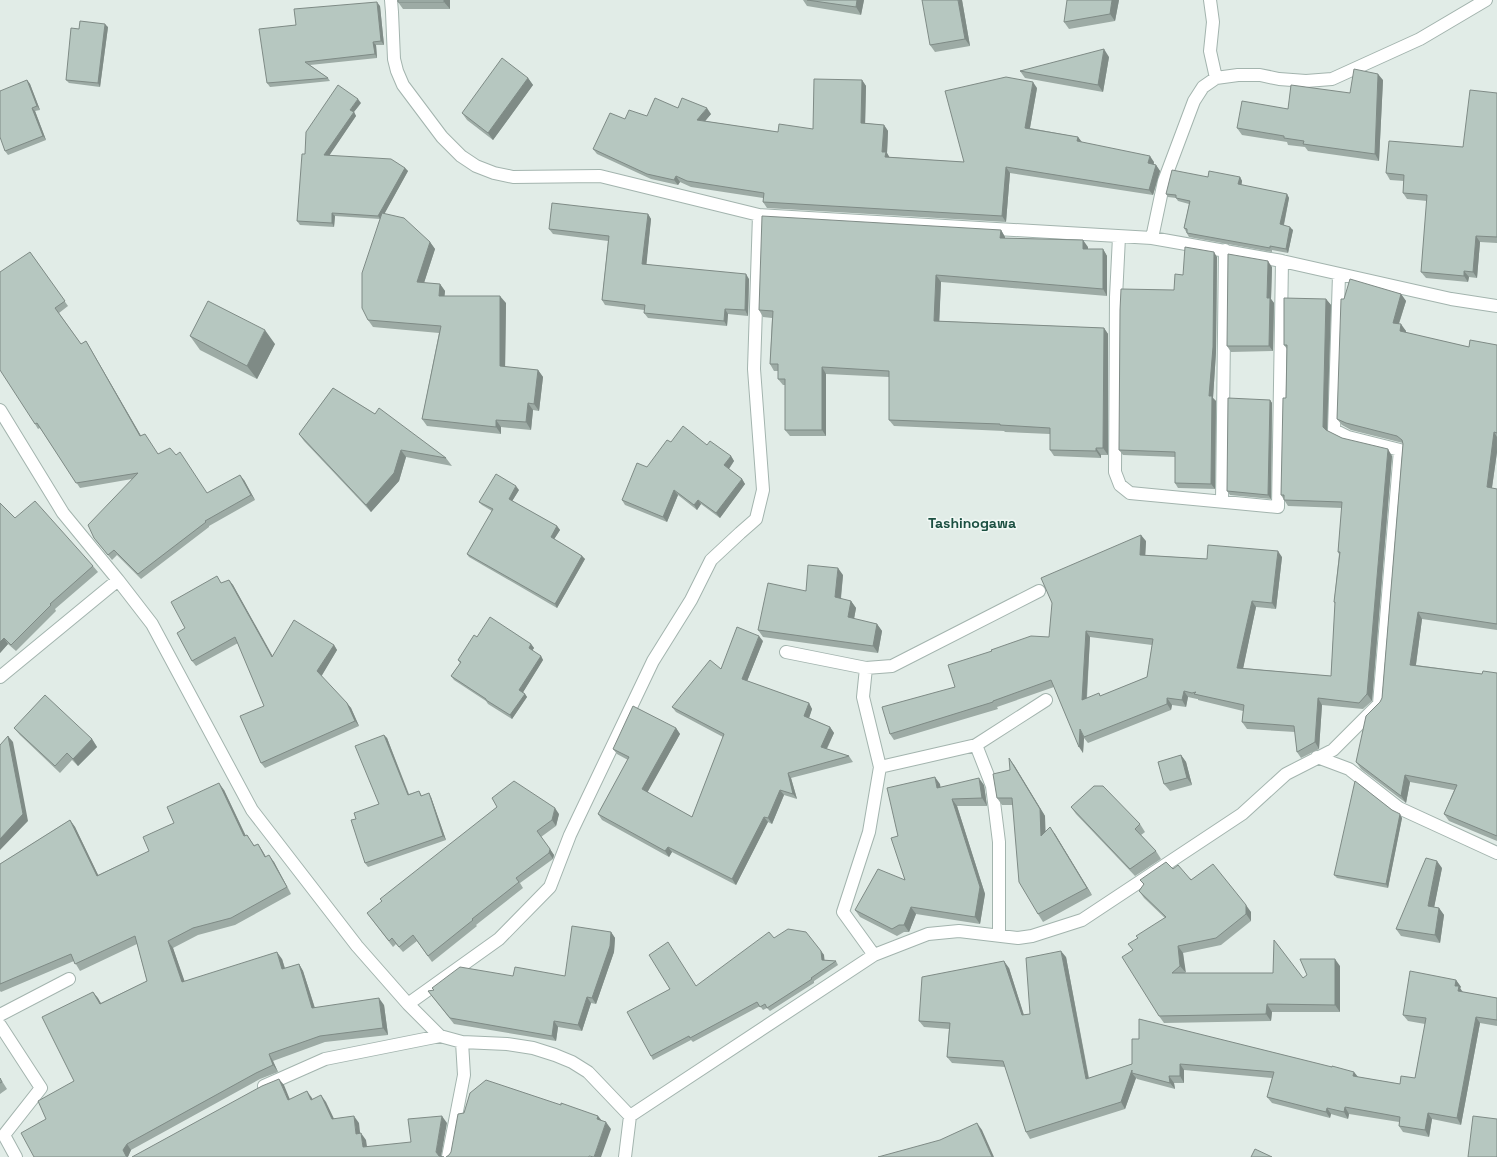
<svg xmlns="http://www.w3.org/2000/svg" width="1497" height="1157" font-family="'Space Grotesk',sans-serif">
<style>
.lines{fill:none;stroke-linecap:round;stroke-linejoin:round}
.minor-casing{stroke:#a3b4ae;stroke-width:14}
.minor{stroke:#fff;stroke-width:12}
.wall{fill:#9daba5;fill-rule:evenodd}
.shaded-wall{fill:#7f8b86}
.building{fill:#b6c7c0;stroke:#7f8b86;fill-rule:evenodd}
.labels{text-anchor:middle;stroke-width:3;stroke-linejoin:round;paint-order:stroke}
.neighbourhood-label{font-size:14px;font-weight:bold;fill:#1c5042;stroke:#f1f8f5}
</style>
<rect width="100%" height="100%" fill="#e1ece7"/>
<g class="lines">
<g class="minor-casing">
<path id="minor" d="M391,0L392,12L394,59L397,71L403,85L442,137L461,156L476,166L494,173L513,177L600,176L759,215L1152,238L1282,261L1451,299L1497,306
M1210,0L1213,22L1210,51L1216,78
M1119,237L1116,297L1115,472L1120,485L1130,493L1278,507L1282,261
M1152,238L1164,181L1194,101L1203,87L1216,78L1238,75H1260L1279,79L1306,81L1332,79L1420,39L1486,0
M0,410L63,513L118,580L152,624L252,810L357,946L408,1004L440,1036
M1222,501L1225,250
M786,652L866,668L892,666L1039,591
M866,668L863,697L880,767
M0,677L118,580
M976,745L1046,700
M1317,757L1349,769L1399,808L1497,853
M874,955L843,912L869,832L880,767L976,745L992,786L999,842V935
M408,1004L499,939L550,887L570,835L653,661L691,600L711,560L740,533L756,519L763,490L754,369L759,215
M0,1015L69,979
M0,1025L41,1088L4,1135L16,1157
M264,1086L325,1059L440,1036L462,1042L507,1044L533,1048L555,1055L572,1062L588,1072L630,1116
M448,1157L464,1075L462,1042
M625,1157L630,1116L874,955L928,934L959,931L1018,938L1032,936L1082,920L1242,814L1286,774L1333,750L1379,704L1400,450L1348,437L1334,430L1339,275"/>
</g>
<use href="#minor" class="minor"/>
</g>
<path class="wall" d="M398,0H450V9H403L398,2Z
M803,0H864L861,15L807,6Z
M962,0L970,46L935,52L930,45Z
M1119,0L1115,21L1069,29L1064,22Z
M380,6L384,45H376L377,58L310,65L328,78L330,81L270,87L267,83L296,25Z
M108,27L100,87L69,83L66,80L79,29Z
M1109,57L1103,92L1025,78L1020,71Z
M528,78L533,85L493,140L467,120L462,113Z
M27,80L30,84L40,110L35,111L46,140L8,155L5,151Z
M862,80L866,86L865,123L884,125L888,131L887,153L889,157L964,162L1037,88L1030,128L1078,137L1081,142L1154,162V164L1156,165L1160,171L1153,195L1010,173L1006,222L767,208L763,202V198L691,187L680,182L678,185L651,179L597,154L593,149L625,119L647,116L678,108L711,114L705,121L778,132L813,129Z
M1383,80L1379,161L1308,151L1305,147L1288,145L1287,142L1242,135L1237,128L1288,109L1350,93Z
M1497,93V243L1480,242L1477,278L1469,277L1468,282L1426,278L1421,272L1427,201L1407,199L1403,193L1404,181L1390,180L1386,173L1463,147Z
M361,103L354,112L356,116L329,155L405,168L408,171L384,214L430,242L435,249L424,283L440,284L445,291L444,296L506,303L505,367L538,370L543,377L539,411L533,410L531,430L501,427V434L427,426L422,419L439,333L373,327L368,320L380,219L335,216L334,227L300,225L297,221L305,154Z
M1208,177H1240L1242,181L1241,185L1287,194L1289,198L1284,225L1293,230L1288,253L1272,250V252L1189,237L1184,228L1189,204L1178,201L1176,198L1168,197L1166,194Z
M648,214L651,219L646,264L749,279L748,316L728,314L727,326L648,318L644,313V310L605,305L602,300L608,241L553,234L549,229Z
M1001,230L1005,237V238L1088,247V249H1103L1107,256V296L941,282L939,321L1104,328L1108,334V455H1101V458L1054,456L1050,450V434L1005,432L1004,431L894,426L889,420V377L826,374V436H790L785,430V385H783L778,379V371H774L770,364L772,318L763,317L759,310Z
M30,252L68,306L59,313L81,344L86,341L89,346L141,436L158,454L207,493L244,480L255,500L209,526V527L141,579L117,555L112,560L94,538L132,479L80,488L40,428L38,429L35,424Z
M1217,257L1216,352L1213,398L1216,401L1215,489L1178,488L1175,483V457L1123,455L1119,450L1174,290L1183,275Z
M1272,267L1271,299L1274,303L1273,351L1231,352L1227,346Z
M1401,294L1406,301L1399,324L1406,331V333L1469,347L1497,345V452L1492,488L1497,489V630L1422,619L1416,665L1482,674L1497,673V841L1449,821L1444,814L1454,790L1410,782L1406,803L1361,769L1356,762L1382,698L1403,443L1351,430L1342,425L1337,419L1344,299Z
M1326,299L1331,305L1327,431L1342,438L1392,456L1372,701L1363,709L1322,705L1319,749L1301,758L1297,752L1295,732L1247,729L1242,722L1243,711L1198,700V699H1197L1188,697L1186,707L1172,705L1171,710L1088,743L1084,738L1083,753L1054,687L997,707L998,709L894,740L890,734L955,687L1049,637L1146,541L1145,555L1207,559L1282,557L1276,609L1256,607L1243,668L1331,676L1335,604L1334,602L1339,554L1338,552L1342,508L1288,506L1281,495L1286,398L1287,349L1284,345ZM1090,637L1152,645L1147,677L1101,696L1087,698Z
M190,336L275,344L257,379L200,350Z
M333,388L446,458L452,466L406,457L399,481L371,512L304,441L299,434Z
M1270,400L1272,403L1271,499L1230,495L1227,491Z
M671,442L707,445L731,456L734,461L729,469L742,479L745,484L720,518L701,504L697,510L678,495L667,522L625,505L622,500Z
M519,490L512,501L557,526L560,530L554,539L582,556L585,559L557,608L469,557L467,554L492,511L482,505L479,502Z
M15,518L93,566L98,572L55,609L56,611L16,651L8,644L0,653Z
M843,575L841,599L851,601L856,608L854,619L877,624L882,631L878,653L763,637L758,630L806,591Z
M229,580L233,585L272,656L334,645L337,650L321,676L351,708L359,726L265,768L261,763L264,706L238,643L196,666L192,661L222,583Z
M763,641L747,681L809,703L812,709L809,718L830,727L834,733L827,749L849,756L853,762L791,778L797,799L784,795L772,824L768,822L736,885L672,852L669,857L602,820L598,814L628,760L617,754L613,749L676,728L680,734L647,792L692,817L723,737L676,712L672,707L721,669Z
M531,644L534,648L532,651L541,656L543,660L523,692L525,694L527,697L512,719L488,704L486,701L454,680L451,676L460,663L458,660Z
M14,728L92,739L97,747L78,766L72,760L60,773L20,735Z
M384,735L387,738L409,794L419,791L422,796L431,797L446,840L368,867L365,863L356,819L379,804Z
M1181,755L1186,762L1192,785L1170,791L1164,784Z
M1014,765L1045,816V831L1055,834L1092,895L1043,922L1038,914L1013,805H1002L997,798L1010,770Z
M940,784V787L984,785L987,806H957L985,894L980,924L916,914L909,932H904L897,936L860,917L855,910L905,880L898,836Z
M224,790L246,836L247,835L254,845L258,844L266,857L274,862L291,894L235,925L198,935L173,948L184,981L282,959L285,968L299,964L303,971L315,1008L384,1005L388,1035L325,1042L273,1061L278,1072L260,1079L131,1150L128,1156V1157L46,1119L74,1081L93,992L101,1003L147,981L137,944L80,971L74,961L1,992L0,991V864L70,820L75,827L98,875L149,851L174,823Z
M1071,807L1140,824L1145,832L1141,835L1156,851L1161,859L1135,876L1076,814Z
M1392,810L1402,818L1388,888L1337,878L1334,875Z
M559,814L556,826L541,837L554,855L553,859L520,883L523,888L476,925L477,926L432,962L417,941L403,952L396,944L393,947L367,913Z
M1442,868L1434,907L1439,908L1444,915L1440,943L1401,936L1396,929Z
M1173,869L1251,912V921L1221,945L1183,953L1185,973L1303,978L1340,966V1012H1272L1271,1021L1164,1023L1159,1016L1133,950L1138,938L1165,918L1144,898L1139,891L1144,885L1140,880Z
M611,932L615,938L614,952L596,1004L591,1003L582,1031L558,1027L556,1041L454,1024L428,991L513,976H565Z
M774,938L821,951L824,955V960L836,961L838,965L814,981V983L770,1011L767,1008L763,1010L760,1006L693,1042L691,1040L653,1060L651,1056Z
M1066,957L1089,1078L1132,1064V1039L1400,1084L1415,1078L1425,1024L1408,1021L1403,1015L1456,980L1461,987L1460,988L1463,992L1497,998V1026L1480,1023L1461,1125L1432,1119L1429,1137L1403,1132L1399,1126V1122L1349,1114L1348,1119L1331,1114L1330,1118L1272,1103L1267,1097L1272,1078L1184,1070V1083H1174L1175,1089L1137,1079L1136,1078L1125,1109L1030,1139L1026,1132L1005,1067L952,1063L947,1057L949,1029L924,1027L919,1021L1009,968L1024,1015L1030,1014Z
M0,1078L7,1089L0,1094Z"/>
<path class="shaded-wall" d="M444,0H450V9L444,2Z
M857,0H864L861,15L856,7Z
M958,0H962L970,46L965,39Z
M1112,0H1119L1115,21L1110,14Z
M377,2L380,6L384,45L381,41Z
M105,24L108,27L100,87L98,83Z
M373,42L376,45L377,58L375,54Z
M1104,49L1109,57L1103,92L1098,85Z
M1378,74L1383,80L1379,161L1375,154Z
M528,78L533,85L493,140L488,133Z
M27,80L30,84L40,110L37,106Z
M862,80L866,86L865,128L861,123Z
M1033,82L1037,88L1029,133L1025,128Z
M358,99L361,103L353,113L350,110Z
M32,108L35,111L46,140L43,136Z
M707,108L711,114L701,126L697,120Z
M354,112L356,116L327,159L324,155Z
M884,125L888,131L887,153L890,158L889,162L882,152Z
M1078,137L1082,142L1077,141Z
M1150,156L1154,162L1152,169L1148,163Z
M1156,165L1160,171L1153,195L1149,190Z
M1006,167L1010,173L1006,222L1002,216Z
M405,168L408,171L381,220L378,216Z
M676,176L680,182L678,185L674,180Z
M1240,177L1242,181L1241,188L1238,184Z
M1287,194L1289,198L1283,228L1280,224Z
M332,213L335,216L334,227L332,223Z
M648,214L651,219L646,269L642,264Z
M1290,227L1293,230L1288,253L1286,249Z
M1001,230L1005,237V244L1000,238Z
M1476,236L1480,242L1477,278L1473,272Z
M1083,240L1088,247V255L1083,249Z
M430,242L435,249L422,289L417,282Z
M1103,249L1107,256V296L1103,289Z
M1214,252L1217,257L1216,352L1213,398L1216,401L1215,489L1211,484L1209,396Z
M1268,261L1272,267L1271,299L1274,303L1273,351L1269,346L1267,298Z
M1464,271L1469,277L1468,282L1464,276Z
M746,274L749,279L748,316L745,310Z
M936,275L941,282L939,328L934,321Z
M440,284L445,291L444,304L439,296Z
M1401,294L1406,301L1397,329L1393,323Z
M500,296L506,303L505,373L500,366Z
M1326,299L1331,305L1327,433L1323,427Z
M725,309L728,314L727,326L724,321Z
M1401,324L1406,331L1405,338L1400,331Z
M1104,328L1108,334V455L1103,448Z
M265,330L275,344L257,379L247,366Z
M86,341L89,346L144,441L140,436Z
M822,367L826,374V436L822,430Z
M538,370L543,377L539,411L534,404Z
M1270,400L1272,403L1271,499L1268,495Z
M528,403L533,410L531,430L526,422Z
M496,420L501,427V434L496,427Z
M1494,432L1497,437V452L1491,494L1487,487Z
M1096,448L1101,455V458L1096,451Z
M1388,449L1392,456L1372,701L1367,694Z
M401,450L406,457L399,481L371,512L366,505Z
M731,456L734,461L728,470L724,465Z
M240,475L244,480L255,500L251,495Z
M742,479L745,484L720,518L716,513Z
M516,486L519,490L511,503L509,499Z
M674,490L678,495L667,522L663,517Z
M698,500L701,504L697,510L694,505Z
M557,526L560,530L553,541L551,537Z
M1141,535L1146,541L1145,561L1140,555Z
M1278,551L1282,557L1276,609L1272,603Z
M582,556L585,559L557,608L555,604Z
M838,568L843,575L840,605L835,597Z
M229,580L233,585L276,662L272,657Z
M851,601L856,608L853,624L848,617Z
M1252,601L1256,607L1242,674L1237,668Z
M1418,612L1422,619L1415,671L1410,665Z
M877,624L882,631L878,653L873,646Z
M1086,631L1090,637L1086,706L1082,700Z
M759,636L763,641L746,684L742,679Z
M4,638L8,644L0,653V642Z
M531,644L534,648L531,652L529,648Z
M334,645L337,650L321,677L317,671Z
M541,656L543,660L522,694L519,690Z
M1184,691L1188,697L1186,707L1182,700Z
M525,694L527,697L512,719L510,715Z
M1167,698L1172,705L1171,710L1167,704Z
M1318,698L1322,705L1319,749L1315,742Z
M347,703L351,708L359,726L355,721Z
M809,703L812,709L808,721L804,716Z
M830,727L834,733L825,752L821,747Z
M676,728L680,734L646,795L642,789Z
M1080,729L1084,738L1083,753L1079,747Z
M384,735L387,738L410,798L408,795Z
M8,736L13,742L28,821L0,850V839Z
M92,739L97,747L78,766L73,759Z
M1181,755L1186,762L1192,785L1187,778Z
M1009,758L1014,765L1045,816L1046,843L1041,836Z
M788,773L791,778L797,799L793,794Z
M1405,775L1410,782L1406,803L1401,796Z
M935,777L940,784L942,795L937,788Z
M979,778L984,785L987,806L982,798Z
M219,783L224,790L249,843L244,836Z
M780,790L784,795L772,824L768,818Z
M429,793L431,797L446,840L443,836Z
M952,799L957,806L985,894L980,924L975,917Z
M555,808L559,814L556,826L552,820Z
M1400,814L1402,818L1388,888L1386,884Z
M764,817L768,822L736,885L732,879Z
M70,820L75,827L102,883L97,876Z
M1050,827L1055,834L1092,895L1087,888Z
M258,844L262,850L270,864L265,857Z
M668,847L672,852L669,857L665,851Z
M550,849L554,855L553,859L549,853Z
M269,855L274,862L291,894L287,887Z
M1437,861L1442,868L1433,913L1428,906Z
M1246,905L1251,912V921L1246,914Z
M911,907L916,914L909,932L904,925Z
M1439,908L1444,915L1440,943L1435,935Z
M611,932L615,938L614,952L596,1004L592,998Z
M168,941L173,948L187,988L182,982Z
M1178,946L1183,953L1186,973L1180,966Z
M821,951L824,955L825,964L822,960Z
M1061,951L1066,957L1090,1086L1086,1079Z
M277,952L282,959L287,976L282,969Z
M1335,959L1340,966V1012L1335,1005Z
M1004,961L1009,968L1026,1022L1022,1015Z
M299,964L303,971L317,1015L312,1008Z
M1456,980L1461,987L1460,988L1463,993L1458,991L1455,986Z
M93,992L98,998L105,1011L100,1004Z
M587,997L591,1003L582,1031L578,1025Z
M379,998L384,1005L388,1035L383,1028Z
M1267,1004L1272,1012L1271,1021L1266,1014Z
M1476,1017L1480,1023L1461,1125L1457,1118Z
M554,1021L558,1027L556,1041L552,1036Z
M269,1054L273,1061L278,1072L273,1065Z
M1180,1064L1184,1070V1083L1180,1076Z
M1132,1070V1073L1136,1078L1125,1109L1121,1102Z
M1354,1072L1359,1078L1353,1076Z
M1169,1076L1174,1083L1175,1089L1170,1083Z
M279,1079L284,1085L293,1107L288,1100Z
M307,1091L312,1098L316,1107L311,1100Z
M321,1095L326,1102L337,1125L332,1119Z
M1345,1107L1349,1114L1348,1119L1344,1112Z
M1327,1108L1331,1114L1330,1118L1326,1112Z
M1428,1113L1432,1119L1429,1137L1425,1130Z
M354,1116L359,1123L361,1141L356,1134Z
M442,1116L447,1123L441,1157H439L436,1152Z
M598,1116L603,1122L597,1119Z
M606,1122L611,1129L601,1157H594Z
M977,1123L982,1130L994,1157H992Z
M361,1133L366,1140L368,1153L363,1147Z
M127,1144L131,1150L128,1157H126L123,1150Z"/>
<path class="building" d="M398,0H444V2H398Z
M807,0H857L856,7Z
M922,0H958L965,39L930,45Z
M1067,0H1112L1110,14L1064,22Z
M377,2L381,41L373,42L375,54L305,62L328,78L267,83L259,29L296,25L294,9Z
M80,21L105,24L98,83L66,80L71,28L79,29Z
M1104,49L1098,85L1020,71Z
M502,58L528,78L488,133L462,113Z
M1354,69L1378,74L1375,154L1303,144L1304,141L1284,138V136L1237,128L1242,101L1288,109L1291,85L1350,93Z
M1006,77L1033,82L1025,128L1078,137L1077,141L1150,156L1148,163L1156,165L1149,190L1006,167L1002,216L763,202L764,193L687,181L676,176L674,180L647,174L593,149L610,113L625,119L629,110L647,116L655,98L678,108L682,98L707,108L697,120L778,132L779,124L813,129L814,79L862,80L861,123L884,125L882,152H886L885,157L964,162L945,91Z
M27,80L37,106L32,108L43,136L5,151L0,137V91Z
M338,85L358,99L350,110L354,112L324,155L391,159L405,168L378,216L332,213V223L297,221L302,154H305L306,132Z
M1470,90L1497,93V237L1476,236L1473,272L1464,271V276L1421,272L1427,195L1403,193L1404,175L1386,173L1389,141L1463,147Z
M1172,170L1208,177L1209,171L1240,177L1238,184L1287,194L1280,224L1290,227L1286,249L1270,246V248L1187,233V229L1184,228L1190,201L1176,198V195L1166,194Z
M552,203L648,214L642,264L746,274L745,310L725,309L724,321L644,313L645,305L602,300L609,236L549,229Z
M382,213L404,218L430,242L417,282L440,284L439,296H500V366L538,370L534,404L528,403L526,422L496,420V427L422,419L441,326L368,320L362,308V273Z
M762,216L1001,230L1000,238L1083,240V249H1103V289L936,275L934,321L1104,328L1103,448H1096V451L1050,450V428L1000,425V424L889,420V371L822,367V430H785V379H778V364H770L773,311L759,310Z
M1185,247L1214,252L1213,347L1209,396H1212L1211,484L1175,483V452L1119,450L1120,310L1121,289L1174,290L1175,274L1183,275Z
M30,252L65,301L55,308L81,344L86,341L140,436L145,434L158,454L170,448L176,455L180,452L207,493L240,475L251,495L205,521L206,522L138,574L114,550L108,555L94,538L88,525L138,473L76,483L37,423L35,424L0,370V272Z
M1228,254L1268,261L1267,298H1270L1269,346H1227Z
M1350,279L1401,294L1393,323L1401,324L1400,331L1469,347L1470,340L1497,345V433L1494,432L1487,487L1497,489V624L1418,612L1410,665L1482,674L1483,671L1497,673V836L1444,814L1457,785L1405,775L1401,796L1356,762L1366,716L1380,702L1382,698L1403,444L1402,440L1397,436L1346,423L1337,419L1341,299H1344Z
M1284,298L1326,299L1323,427L1326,430L1342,438L1388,449L1367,694L1359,703L1318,698L1315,742L1297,752L1294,726L1242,722L1244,705L1194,694L1196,692L1192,693L1184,691L1182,700L1167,698V704L1084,737L1080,729L1079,747L1051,680L993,701V702L890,734L882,707L955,687L948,665L992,651L991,650L1031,636L1049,637L1052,603L1041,578L1141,535L1140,555L1207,559L1208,545L1278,551L1272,603L1252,601L1237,668L1331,676L1335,602H1334L1340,552H1338L1342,502L1284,500V495H1281L1283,398H1286L1287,345H1284ZM1086,631L1153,639L1147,677L1100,696L1099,693L1082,700Z
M208,301L265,330L247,366L190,336Z
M333,388L375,414L379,408L446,458L401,450L394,473L366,505L299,434Z
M1228,398L1270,400L1268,495L1227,491Z
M683,426L707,445L710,441L731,456L724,465L742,479L716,513L698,500L694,505L674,490L663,517L622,500L637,463L647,467L667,440L671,442Z
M496,474L516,486L509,499L557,526L551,537L582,556L555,604L467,554L493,509L479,502Z
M35,501L93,566L50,604L51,605L11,645L4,638L0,642V503L15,518Z
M808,565L838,568L835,597L851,601L848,617L877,624L873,646L758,630L768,583L806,591Z
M217,576L221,583L229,580L272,657L294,620L334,645L317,671L347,703L355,721L261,763L240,716L264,706L235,637L192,661L177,633L185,628L171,602Z
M490,617L531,644L529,648L541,656L519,690L525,694L510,715L486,700V699L451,676L461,662L458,660L474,635L477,637Z
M737,627L759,636L742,679L809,703L804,716L830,727L821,747L849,756L788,773L793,794L780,790L768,818L764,817L732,879L668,847L665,851L598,814L629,757L613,749L633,706L676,728L642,789L692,817L724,734L672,707L710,660L721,669Z
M45,695L92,739L73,759L67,753L55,766L14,728Z
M384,735L408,795L419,791L421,796L429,793L443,836L365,863L351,820L356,819L354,813L379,804L355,746Z
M8,736L23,814L0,839V745Z
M1181,755L1187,778L1164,784L1158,762Z
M1009,758L1040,809L1041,836L1050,827L1087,888L1038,914L1019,882L1012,798H997L993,774L1010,770Z
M935,777L937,788L979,778L982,798L952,799L980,887L975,917L911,907L904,925H899L892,929L855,910L878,869L905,880L891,838L898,836L887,788Z
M514,781L555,808L552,820L537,831L550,849L549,853L516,878L519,882L472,919L473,920L428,956L413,935L399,947L392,938L389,941L367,913L382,901L380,899L497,807L492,798Z
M1355,781L1392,810L1400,814L1386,884L1334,875Z
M219,783L244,836L247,835L254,846L258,844L265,857L269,855L287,887L231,918L193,928L168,941L182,982L277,952L282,969L299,964L312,1008L379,998L383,1028L320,1036L269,1054L273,1065L256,1073L127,1144L123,1150L126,1156L128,1157H34L21,1133L46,1119L38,1101L74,1081L42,1017L93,992L100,1004L147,981L135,936L75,964L71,954L0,984V864L70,820L97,876L149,851L143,837L174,823L167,807Z
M1094,786H1103L1140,824L1135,829L1156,851L1130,869L1071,807Z
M1426,858L1437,861L1428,906L1439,908L1435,935L1396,929Z
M1166,862L1173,869L1178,865L1191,880L1213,864L1246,905V914L1216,938L1178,946L1180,966L1172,973H1273L1274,940L1303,978L1307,975L1300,959H1335V1005L1267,1004L1266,1014L1159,1016L1122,957L1133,950L1128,944L1138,938L1136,936L1166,917L1139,891L1144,884L1140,880Z
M572,926L611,932L610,946L592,998L587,997L578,1025L554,1021L552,1036L450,1018L428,991L434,990L432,988L460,967L513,976L515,967L565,976Z
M788,929L806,932L821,951L822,960L836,961L811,978L812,979L767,1008L765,1004L760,1007L757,1002L690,1038L689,1036L651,1056L627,1012L670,989L649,955L668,942L696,986L769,932L774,938Z
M1061,951L1086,1079L1132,1064V1039H1139V1019L1332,1067V1066L1354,1072L1353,1076L1400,1084L1401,1076L1415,1078L1426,1018L1403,1015L1410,971L1456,980L1455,986H1459L1458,991L1497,998V1020L1476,1017L1457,1118L1428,1113L1425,1130L1399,1126L1400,1117L1345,1107L1344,1112L1327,1108L1326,1112L1267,1097L1274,1072L1180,1064V1076H1169L1170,1083L1132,1073V1070L1121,1102L1026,1132L1003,1061L947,1057L950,1023L919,1021L922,977L1004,961L1022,1015L1030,1014L1026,958Z
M0,1078L2,1082L0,1083Z
M279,1079L288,1100L307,1091L311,1100L321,1095L332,1119L354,1116L356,1134L361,1133L363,1147L411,1142L408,1119L442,1116L436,1152L439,1156L444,1157H132L262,1086Z
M486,1080L561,1105V1103L598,1116L597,1119L606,1122L594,1157L589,1156V1157H446L449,1155L451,1152L458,1114L464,1113L470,1093Z
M1473,1116L1497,1119V1157H1468Z
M977,1123L992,1157H878L940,1140Z
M1255,1149L1272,1157H1251Z"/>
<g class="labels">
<g class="neighbourhood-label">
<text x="972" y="528">Tashinogawa</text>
</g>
</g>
</svg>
